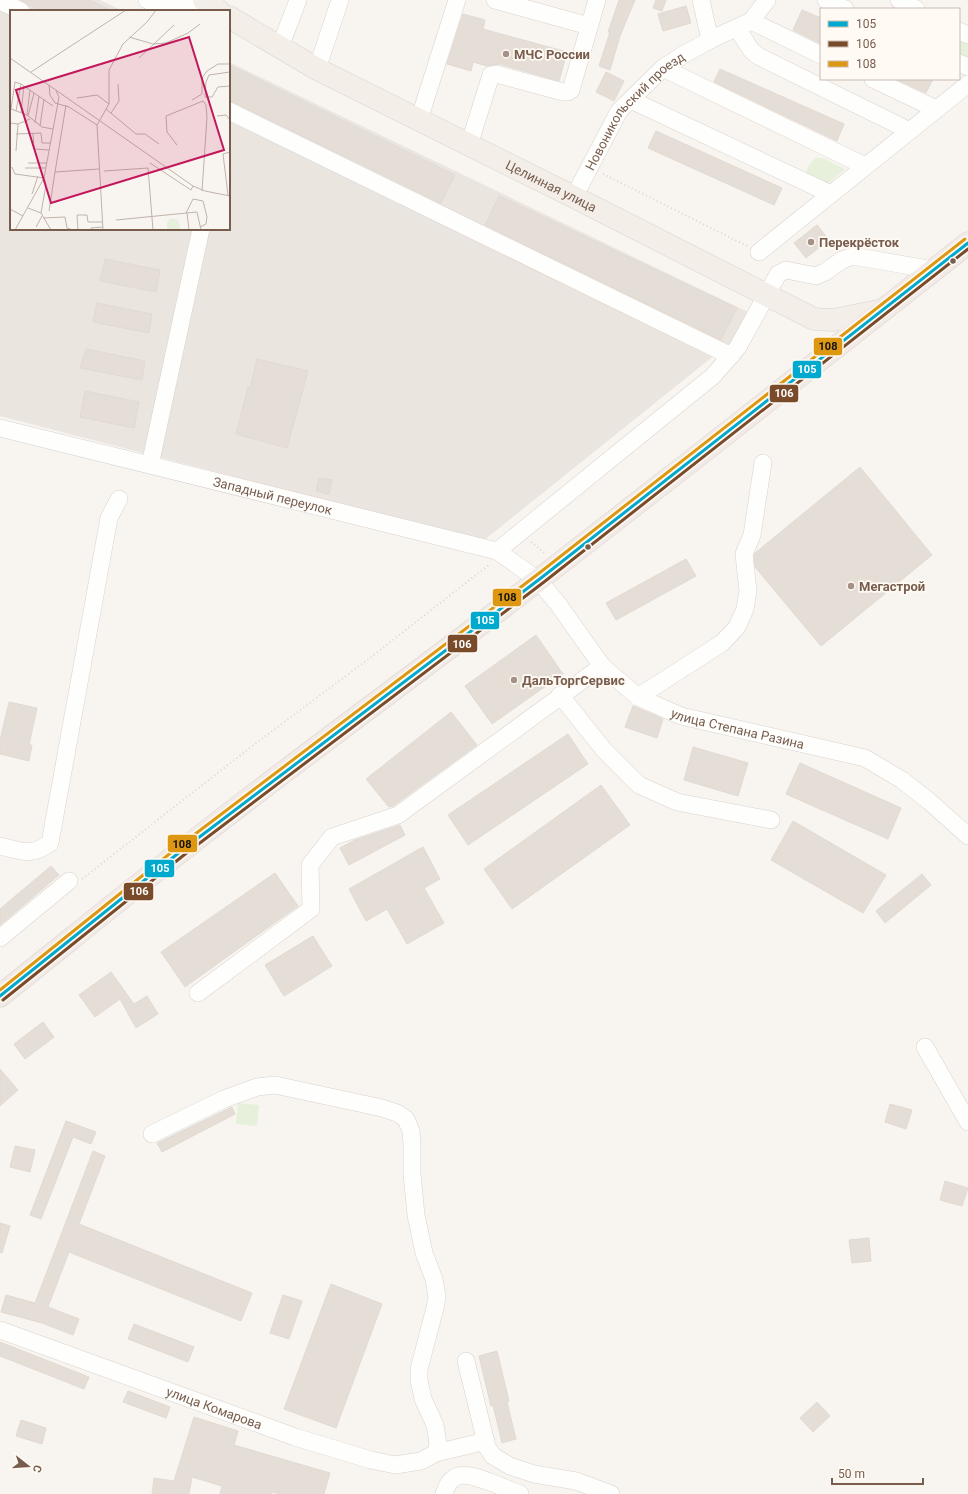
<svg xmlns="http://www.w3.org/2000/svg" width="968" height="1494" font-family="Roboto,sans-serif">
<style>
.industrial{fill:#ebe5e0}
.green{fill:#e6f0db}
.building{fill:#e5ded7;stroke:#e1d9d2}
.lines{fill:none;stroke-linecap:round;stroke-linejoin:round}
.minor-casing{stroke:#d8d2cd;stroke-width:18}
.major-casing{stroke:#dad1cc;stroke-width:23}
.highway-casing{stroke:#dad1cc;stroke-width:23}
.path{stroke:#dad5d0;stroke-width:2;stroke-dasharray:1 3;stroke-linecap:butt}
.minor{stroke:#fefefd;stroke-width:17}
.major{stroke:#f3eee8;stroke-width:22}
.highway{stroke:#f2eae7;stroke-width:22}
.bus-1-casing{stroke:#fffaf3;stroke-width:6}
.bus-2-casing{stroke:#fffaf3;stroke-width:6}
.bus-3-casing{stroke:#fffaf3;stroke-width:6}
.bus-1{stroke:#00a9ce;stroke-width:3}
.bus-2{stroke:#7a4b2a;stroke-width:3}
.bus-3{stroke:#de9710;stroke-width:3}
.poi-dot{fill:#a59287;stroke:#fffaf3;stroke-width:1.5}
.bus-dot{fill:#785d4e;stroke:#fffaf3;stroke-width:1.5}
.labels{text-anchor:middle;stroke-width:3.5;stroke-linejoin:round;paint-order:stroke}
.poi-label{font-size:13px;font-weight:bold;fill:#785d4e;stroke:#fffaf3;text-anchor:start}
.street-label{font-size:13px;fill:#785d4e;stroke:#fffaf3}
.inset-road{fill:none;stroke:#c1b3aa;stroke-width:1}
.view{fill:#c2185b;fill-opacity:0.15;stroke:#c2185b;stroke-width:2}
.inset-edge{fill:none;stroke:#785d4e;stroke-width:2}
.line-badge{stroke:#fffaf3;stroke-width:1.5}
.badge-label{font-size:11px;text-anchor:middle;font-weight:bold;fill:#fff}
.pale-badge-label{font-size:11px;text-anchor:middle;font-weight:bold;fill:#111}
</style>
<rect width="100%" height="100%" fill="#f8f5f0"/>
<path class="industrial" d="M0,0H100L123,11H11V229H229V62L748,312L731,342L483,541L0,416Z"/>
<path class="green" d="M959,34L968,38V63L959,58Z
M816,158H823L845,169L824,187L806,176C806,169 810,162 816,158Z
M238,1103L259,1105L257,1126L236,1124Z"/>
<path class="building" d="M21,0H89L112,11H40Z
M619,0H635L620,36L610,70L599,66L610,32H608Z
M656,0H666L662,11L653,8Z
M686,6L691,23L663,31L658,14Z
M802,10L821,18V44L793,30Z
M463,14L485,20L483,29L567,52L559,81L499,64L487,66L473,62L471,71L447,64Z
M229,65L455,175L441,203L233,102L229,101Z
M720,69L844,124L837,141L714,82Z
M606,72L624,81L614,101L596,92Z
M896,79H933L926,93Z
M656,131L782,188L774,205L648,148Z
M499,196L737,308L721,340L485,225Z
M817,225L829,240L806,258L794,243Z
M105,259L160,270L156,292L100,281Z
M97,303L152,314L149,333L93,322Z
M86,349L145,361L142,380L80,368Z
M257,359L308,371L287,448L236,434L248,387L250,388Z
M85,391L139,402L134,428L80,417Z
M860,467L932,555L821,646L755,567L754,556L755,553Z
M319,478L332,480L329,494L316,491Z
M686,559L696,576L616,620L606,603Z
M536,635L563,674L492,724L465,686Z
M9,702L37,708L29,745H32L29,761L0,754V740Z
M633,706L663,719L657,738L625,727Z
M451,712L477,745L393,806L389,807L366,779Z
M568,734L588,764L468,845L448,815Z
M693,747L748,763L738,796L684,780Z
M800,763L901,808L888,839L786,794Z
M601,785L630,825L512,909L484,869Z
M793,821L886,875L863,913L771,860Z
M400,825L405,835L349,865L340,848L355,840Z
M423,847L440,879L424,888L444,923L407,944L387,909L366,921L349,889Z
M51,866L59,875L0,925V909Z
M275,873L298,906L185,987L161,952Z
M922,874L931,885L885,923L876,911Z
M313,936L332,966L284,996L265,965Z
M111,972L134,1004L147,996L158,1014L136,1028L120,999L95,1017L79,995Z
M43,1022L54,1037L25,1059L14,1044Z
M0,1069L18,1090L0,1106Z
M890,1104L912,1110L906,1129L885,1122Z
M232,1107L235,1114L162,1152L157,1143Z
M66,1121L96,1132L91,1144L73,1137L41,1219L30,1215Z
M15,1146L35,1150L30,1172L10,1167Z
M93,1151L105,1156L79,1224L252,1293L241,1321L69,1252L48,1307L79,1319L73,1335L42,1323L1,1312L6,1295L35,1303Z
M945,1181L968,1188L962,1206L940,1200Z
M0,1223L10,1226L2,1253L0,1252Z
M869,1238L871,1261L852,1263L849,1240Z
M331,1284L382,1304L336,1428L284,1409Z
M283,1295L302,1301L289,1339L270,1333Z
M134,1324L194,1347L188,1362L128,1339Z
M0,1342L89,1377L84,1389L0,1356Z
M497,1351L509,1401L507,1402L516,1439L502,1443L493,1405L491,1406L479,1356Z
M128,1391L170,1407L166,1418L123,1402Z
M817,1402L830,1416L813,1432L800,1418Z
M194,1417L238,1431L234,1445L330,1473L324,1494H281L271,1492V1494H220L222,1486L192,1477L189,1494H152L154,1478L174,1481Z
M21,1420L46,1428L42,1444L16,1436Z"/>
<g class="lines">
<g class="minor-casing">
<g id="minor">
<path d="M147,0L153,3L213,7L215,3"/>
<path d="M495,0L589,26"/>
<path d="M701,0L710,40"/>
<path d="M826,0L845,9"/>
<path d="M899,0L916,9"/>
<path d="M0,1L21,11"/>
<path d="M751,21L821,55"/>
<path d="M737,28L751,50L758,56L910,131"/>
<path d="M959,31L968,35"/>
<path d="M280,47L298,0"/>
<path d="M959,63L968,67"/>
<path d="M663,68L865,166"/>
<path d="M317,69L340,0"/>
<path d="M873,79L936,109"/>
<path d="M631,100L831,194"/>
<path d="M229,111L731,356"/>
<path d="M419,120L457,0"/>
<path d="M469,145L491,75L496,74L563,92H568L571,90L597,0"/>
<path id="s1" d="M574,197L619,111L663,68L683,55L710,40L751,21L767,0"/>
<path d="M759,252L968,84"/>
<path id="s2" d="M0,428L497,551L538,580L558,604L602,666L638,697L681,716L865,758L902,780L930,802L968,836"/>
<path d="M150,465L201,229"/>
<path d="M497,551L713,376L738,347L778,274L786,270L816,276L825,272L842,260L853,256L934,270"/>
<path d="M560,695L604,750L639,785L677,802L771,820"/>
<path d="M638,697L722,643L737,627L745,609L748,591L744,554L752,535L763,463"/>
<path d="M0,846C22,851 30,857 50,843L109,518L119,499"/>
<path d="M0,938L69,881"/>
<path d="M198,993L311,909L310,865L332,837L398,815L602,666"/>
<path d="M925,1047L968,1122"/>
<path id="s3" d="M0,1330L295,1437L371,1460L395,1465L421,1461L436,1453L438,1444L435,1425L423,1399L419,1380V1369L435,1308L437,1297L434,1279L424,1253L416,1215L412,1174V1145L411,1131L406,1119L397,1113L382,1108L275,1085L257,1087L224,1099L152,1134"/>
<path d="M466,1361L487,1447L493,1456L510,1466L534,1474L576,1481L611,1494"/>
<path d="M436,1453L486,1441"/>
<path d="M444,1494C452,1467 470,1475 490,1482C500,1486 510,1490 520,1494"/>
</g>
</g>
<g class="major-casing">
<g id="major">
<path d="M204,0L219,11"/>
<path id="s4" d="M229,17L317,69L574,197L814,319L833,320L883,310"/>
</g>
</g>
<g class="highway-casing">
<path id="highway" d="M0,996C69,941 137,885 207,831C317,745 431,663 541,578C684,467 826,356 968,243"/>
</g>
<path class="path" d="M603,174L747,246
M531,542L546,554
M82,879L251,747L366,661L490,564"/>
<use href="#minor" class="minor"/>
<use href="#major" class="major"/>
<use href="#highway" class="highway"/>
<g class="bus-1-casing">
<path id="bus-1" d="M0,996L181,851L541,578L968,243"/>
</g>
<g class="bus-2-casing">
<path id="bus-2" d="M3,1000L184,855L544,582L968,249"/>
</g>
<g class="bus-3-casing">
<path id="bus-3" d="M0,990L178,847L538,574L965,239"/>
</g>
<use href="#bus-1" class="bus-1"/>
<use href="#bus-2" class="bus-2"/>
<use href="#bus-3" class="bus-3"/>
</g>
<g class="poi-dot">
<circle cx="506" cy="54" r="4"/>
<circle cx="811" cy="242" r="4"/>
<circle cx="851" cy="586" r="4"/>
<circle cx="514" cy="680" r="4"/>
</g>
<g class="bus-dot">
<circle cx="953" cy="261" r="3.5"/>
<circle cx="588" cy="547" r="3.5"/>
</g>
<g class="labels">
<g class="poi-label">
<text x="514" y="59">МЧС России</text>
<text x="819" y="247">Перекрёсток</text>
<text x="859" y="591">Мегастрой</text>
<text x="522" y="685">ДальТоргСервис</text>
</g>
<g class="street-label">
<text dy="5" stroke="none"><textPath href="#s1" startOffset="107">Новоникольский проезд</textPath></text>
<text dy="5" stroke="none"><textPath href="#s4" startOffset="364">Целинная улица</textPath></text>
<text dy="5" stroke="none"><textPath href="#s2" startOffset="281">Западный переулок</textPath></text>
<text dy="5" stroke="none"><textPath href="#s2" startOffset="822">улица Степана Разина</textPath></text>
<text dy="5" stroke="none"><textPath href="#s3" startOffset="228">улица Комарова</textPath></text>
</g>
</g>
<g transform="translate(10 10)">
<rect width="220" height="220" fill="#f8f5f0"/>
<path d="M161,208L168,210L171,220H157V212Z" fill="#e6f0db"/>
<path class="inset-road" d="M119,27L143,34L156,33L178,23L190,14M0,48L183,176L195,181L220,186M129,48L164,15M21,62L116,0M220,62L199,65L196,72L195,87H202L208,77L220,76M11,74L5,72L1,99L17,105L32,117L43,119M39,75L40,85L45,93L59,97L87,115M67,88L87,85L99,94M182,90L192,84V68L197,61L208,54H220M96,99L126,124H135L149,134M6,101L11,74L43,96M11,103L14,76M101,103L109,91L108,74M17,105L20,80M18,106L24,83M207,106L216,105L220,110M0,113L8,114L20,109M25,113L29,86M30,116L34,89M23,123L24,139L39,140M6,124L31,123L32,133H41M167,135L157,122L156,106L193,91L196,95L197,107L192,181M6,141L8,114M18,153H37M140,153L181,180L183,176M2,157L5,164L34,168L36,175L31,203M15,158H36M94,161L138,158L143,220M45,162L56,95M22,184L28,166M218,185L213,144L220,142M18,198L31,203L41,220M0,199L13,206M39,201L45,162L89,159M176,203L183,189L193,191L197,207L196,214L190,217M177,203L179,220M33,208L55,207L57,218L63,220M106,210L187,202L191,220M26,217L32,206M5,220L34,168L49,87L46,81M68,220L67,205H77L78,212H92M81,220V218L93,217M93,220L87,115L99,94V60L113,34L137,12L146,0"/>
<path class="view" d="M179,27L214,140L41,193L6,80Z"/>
<rect width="220" height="220" class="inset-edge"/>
</g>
<g class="line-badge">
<rect x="813" y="337" width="30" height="19" rx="4" fill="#de9710"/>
<rect x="792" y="360" width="30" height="19" rx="4" fill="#00a9ce"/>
<rect x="769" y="384" width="30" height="19" rx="4" fill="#7a4b2a"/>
<rect x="492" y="588" width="30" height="19" rx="4" fill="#de9710"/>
<rect x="470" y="611" width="30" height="19" rx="4" fill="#00a9ce"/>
<rect x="447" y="634" width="31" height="19" rx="4" fill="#7a4b2a"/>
<rect x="167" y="834" width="31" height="19" rx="4" fill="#de9710"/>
<rect x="144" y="859" width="31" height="19" rx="4" fill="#00a9ce"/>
<rect x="123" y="882" width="31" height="19" rx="4" fill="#7a4b2a"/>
</g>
<g class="badge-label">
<text x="807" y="373">105</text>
<text x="784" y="397">106</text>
<text x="485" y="624">105</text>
<text x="462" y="648">106</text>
<text x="160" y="872">105</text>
<text x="139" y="895">106</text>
</g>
<g class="pale-badge-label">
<text x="828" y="350">108</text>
<text x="507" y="601">108</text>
<text x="182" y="848">108</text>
</g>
<rect x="820" y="8" width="140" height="72" fill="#fffaf3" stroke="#c9bbb1"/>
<rect x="828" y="21" width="20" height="6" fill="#00a9ce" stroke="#c9bbb1"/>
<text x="856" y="28" font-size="12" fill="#785d4e">105</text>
<rect x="828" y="41" width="20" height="6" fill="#7a4b2a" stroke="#c9bbb1"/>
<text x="856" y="48" font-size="12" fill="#785d4e">106</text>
<rect x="828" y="61" width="20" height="6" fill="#de9710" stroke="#c9bbb1"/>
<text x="856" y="68" font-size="12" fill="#785d4e">108</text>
<g transform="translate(28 1466) rotate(107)" stroke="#fffaf3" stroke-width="3" paint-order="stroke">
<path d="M0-3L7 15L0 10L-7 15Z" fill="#785d4e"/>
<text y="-6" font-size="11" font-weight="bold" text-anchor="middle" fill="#785d4e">С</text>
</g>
<path d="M832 1478v6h91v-6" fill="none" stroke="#785d4e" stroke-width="2"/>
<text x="838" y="1478" font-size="12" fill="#785d4e" stroke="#fffaf3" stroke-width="3" paint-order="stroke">50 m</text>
</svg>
